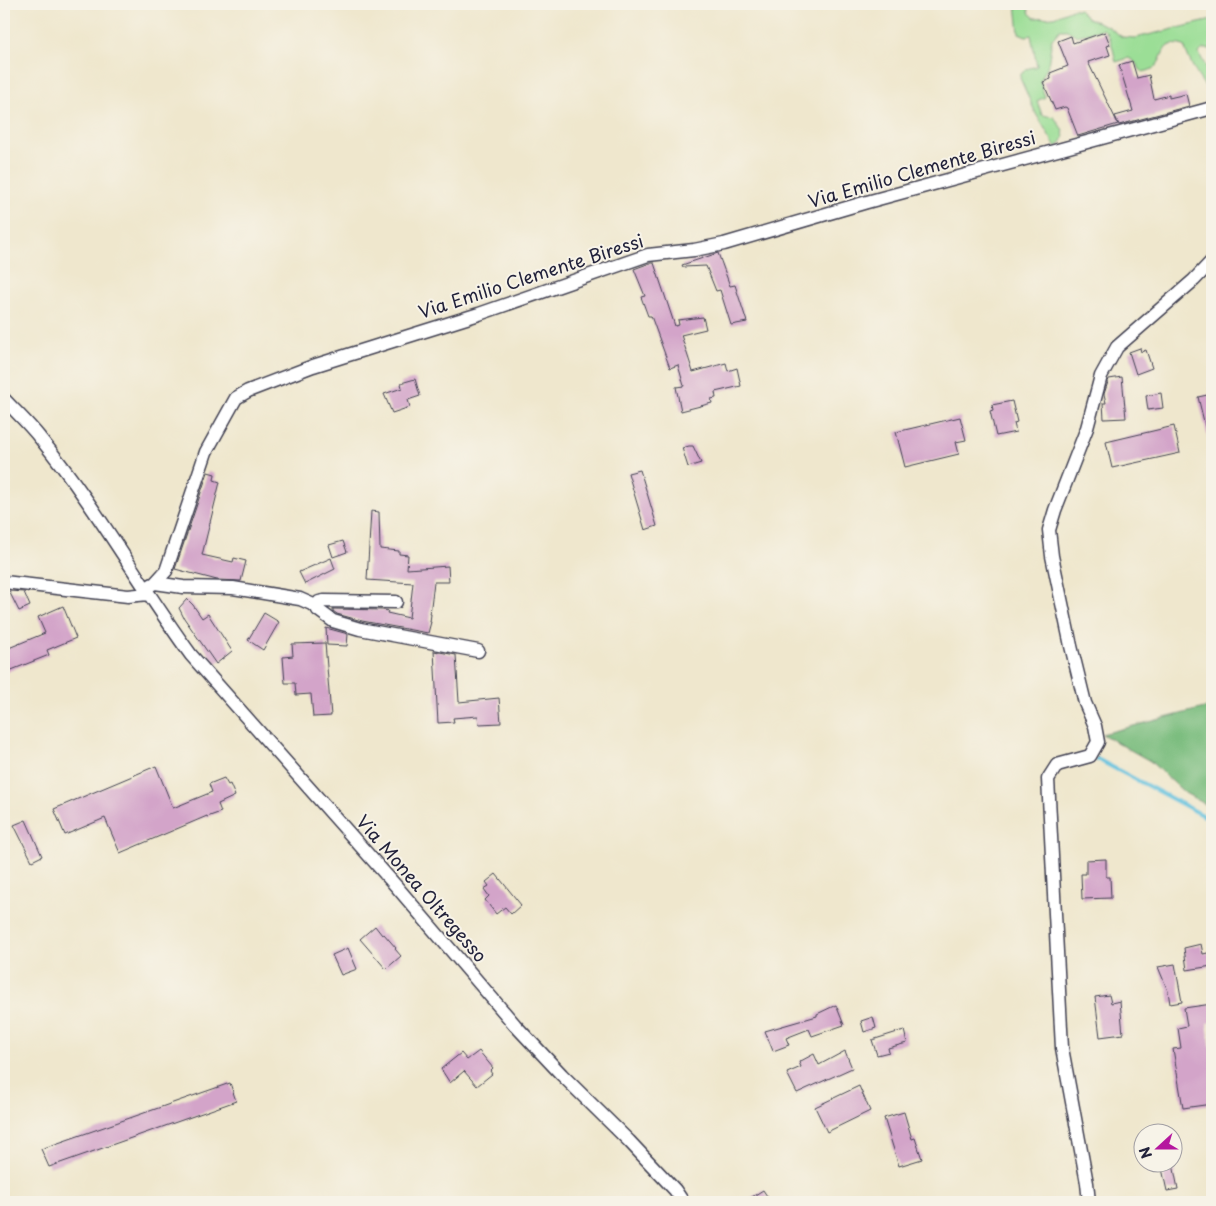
<svg xmlns="http://www.w3.org/2000/svg" width="1216" height="1206" font-family="'Playpen Sans',sans-serif">
<style>
.green{fill:#9bde96;stroke:#5e8068}
.forest{fill:#7cbd7f;stroke:#4f705d}
.lines{fill:none;stroke-linecap:round;stroke-linejoin:round}
.stream{stroke:#60c1de;stroke-width:4}
.building{fill:#d3a4c9}
.minor-casing{stroke:#414051;stroke-width:15}
.minor{stroke:#fff;stroke-width:12}
.labels{text-anchor:middle;stroke-width:4;stroke-linejoin:round;paint-order:stroke}
.street-label{font-size:18px;fill:#22223b;stroke:#f7f3e8}
</style>
<rect width="100%" height="100%" fill="#f7f3e8"/>
<filter id="ink" filterUnits="userSpaceOnUse"><feTurbulence type="fractalNoise" baseFrequency=".02" numOctaves="2"/><feDisplacementMap in="SourceGraphic" scale="10" xChannelSelector="R" yChannelSelector="G"/><feConvolveMatrix kernelMatrix="1 2 1 2 8 2 1 2 1" color-interpolation-filters="sRGB"/></filter>
<filter id="wash" filterUnits="userSpaceOnUse"><feTurbulence type="fractalNoise" baseFrequency=".0096" numOctaves="4" result="noise"/><feDisplacementMap in="SourceGraphic" scale="20" xChannelSelector="R" yChannelSelector="G"/><feGaussianBlur stdDeviation="1.12" result="paint"/><feColorMatrix in="noise" values="0 0 0 0 0 0 0 0 0 0 0 0 0 0 0 0 0 1.4 0 .05"/><feComposite in="paint" operator="in"/></filter>
<g filter="url(#wash)">
<rect width="100%" height="100%" fill="#efe7cd"/>
<path class="green" d="M1016,4H1027L1030,14L1035,18L1054,17L1072,9H1079L1088,18L1107,26L1122,37L1135,38L1212,20V49H1203L1199,53C1204,65 1216,80 1211,93C1198,80 1190,62 1184,46C1153,37 1171,69 1142,72L1135,62L1129,58L1116,62C1113,51 1112,36 1103,29L1077,36L1067,30H1060L1052,39L1048,65L1040,82L1045,97L1037,101L1042,115L1054,117C1062,128 1070,138 1056,147L1036,114L1020,78L1021,74L1026,69L1037,66L1031,35L1026,36L1019,33Z"/>
<path class="forest" d="M1212,706V808L1185,793L1150,761L1102,734Z"/>
<g class="lines">
<path class="stream" d="M1097,759L1212,820"/>
</g>
<g id="blocks">
<path class="building" d="M1105,32L1110,45L1107,46L1110,55L1088,62L1118,124L1078,136L1067,108L1065,107L1055,110L1043,82L1051,79L1050,73L1068,66L1058,41L1071,36L1073,43Z
M1132,61L1137,78L1149,75L1154,99L1169,95V98L1186,94L1189,106L1119,125L1115,116L1133,111L1119,65Z
M718,253L730,286L735,285L747,322L731,325L720,290L716,291L706,266L683,267L682,265Z
M650,263H654L675,326L679,325L678,320L703,317L706,329L681,335L693,372L726,363L728,371L737,368L741,386L715,392L716,398L711,399L712,403L681,411L676,387L684,386L678,365L670,368L651,316H648L641,297L645,296L634,269Z
M1140,348L1141,352L1146,350L1152,368L1136,374L1129,352Z
M1122,377L1126,418L1104,419L1103,403H1106L1104,394L1109,379Z
M415,379L420,396L408,400L410,407L392,413L384,394L402,388L401,383Z
M1161,393L1163,408L1148,410L1146,396Z
M1212,394V438H1208L1198,397Z
M1012,401L1017,422L1014,423L1016,432L996,436L990,411L993,410L992,405Z
M960,417L966,440L956,442L959,454L905,467L896,432Z
M1174,426L1180,453L1112,468L1106,442Z
M689,446H693L701,463L688,467L682,448Z
M640,470L657,526L645,530L628,473Z
M208,472L215,474L214,480L220,482L202,555L233,562L234,558L246,561L241,581L217,580L175,569Z
M371,511L379,512L380,549L399,551V554L408,555L407,569L448,566L449,582H434L430,614H431L430,622H431L428,633L362,621L337,614L333,611V609L384,610L388,611L387,613L409,618L413,583L367,580Z
M343,541L347,552L333,557L329,545Z
M331,558L335,569L305,584L299,572Z
M9,591L24,592L30,606L19,611Z
M187,599L193,605L202,618L208,614L232,651L216,664L184,618L179,608Z
M63,606L76,638L47,650L49,655L4,673V650L45,633L38,617Z
M264,613L279,622L263,650L248,640Z
M326,628L348,634L347,646L327,645Z
M325,643L331,716L313,717L311,694L296,695L295,683H285L283,657L293,656L292,644Z
M434,651L456,655L459,702L499,698L501,723L479,724L478,716L453,718L454,722L438,723Z
M156,766L173,808L212,792L209,784L224,778L228,785L230,784L235,796L218,804L221,812L207,817V816L120,853L105,818L65,835L54,809Z
M26,820L42,856L32,861L14,825Z
M1106,859V877H1110L1111,898L1082,899L1081,874H1086V860Z
M496,874L521,905L511,914L505,907L496,914L485,900L489,896L484,889L489,886L486,882Z
M375,926L382,935L384,934L396,948L395,949L401,956L386,969L360,939Z
M1201,944L1203,954L1212,952V966L1187,970L1184,948Z
M348,948L357,969L341,975L332,955Z
M1175,964L1182,1002L1170,1004L1168,991L1158,967Z
M1109,995L1111,1003L1120,1001L1123,1034L1100,1037L1095,997Z
M1212,1004V1022L1207,1023L1212,1057V1104L1183,1108L1173,1049L1181,1048L1178,1028L1187,1026L1184,1008Z
M836,1005L844,1025L812,1036L809,1029L786,1038L789,1045L773,1051L765,1031L817,1016V1014Z
M873,1017L876,1028L864,1032L861,1021Z
M904,1030L907,1043L888,1048L889,1052L877,1055L872,1040Z
M479,1051L493,1068L490,1071L492,1074L477,1086L464,1071L450,1083L441,1069L461,1053L467,1060Z
M845,1051L852,1068L797,1093L787,1073L801,1067L799,1062L814,1054L819,1065Z
M230,1083L236,1101L49,1167L41,1149Z
M859,1086L870,1111L827,1132L815,1107Z
M904,1112L912,1139L915,1138L922,1159L899,1166L884,1118Z
M1161,1164H1173L1178,1189L1167,1191Z
M763,1190L771,1202H744Z"/>
</g>
</g>
<g filter="url(#ink)">
<use href="#blocks" fill-opacity="0" stroke="#414051" stroke-width="1"/>
<g class="lines">
<g class="minor-casing">
<path id="minor" d="M4,399C16,412 29,424 40,438C96,506 139,584 191,655L396,886L515,1025L562,1075L629,1141L675,1190L683,1202
M4,582L128,596L148,594
M155,583L166,571L206,452L236,398L248,391L313,366L479,314L648,255L694,250L724,244L867,202L1212,108
M151,585L155,583L183,587L233,588L300,599L316,606L318,610L333,621L360,629L478,651
M316,606L319,602L324,601L396,602
M1089,1202L1087,1183L1062,1048L1048,779L1057,765L1090,756L1098,742L1095,726L1085,703L1071,646L1052,556L1049,530L1055,510L1087,428L1101,376L1117,347L1194,280L1212,261"/>
</g>
<use href="#minor" class="minor"/>
</g>
</g>
<g class="labels">
<g class="street-label">
<text transform="translate(922 170) rotate(-16)" y="6">Via Emilio Clemente Biressi</text>
<text transform="translate(531 277) rotate(-18)" y="6">Via Emilio Clemente Biressi</text>
<text transform="translate(421 889) rotate(49)" y="6">Via Monea Oltregesso</text>
</g>
</g>
<rect width="1216" height="1206" fill="none" stroke="#f7f3e8" stroke-width="20"/>
<g transform="translate(1158 1148) rotate(249)"><circle r="24" fill="#f7f3e8" stroke="#a29fa3"/>
<path d="M0-4L9 19L0 12L-9 19Z" fill="#b5179e"/>
<text y="-8" font-size="14" font-weight="bold" text-anchor="middle" fill="#22223b">N</text>
</g>
</svg>
